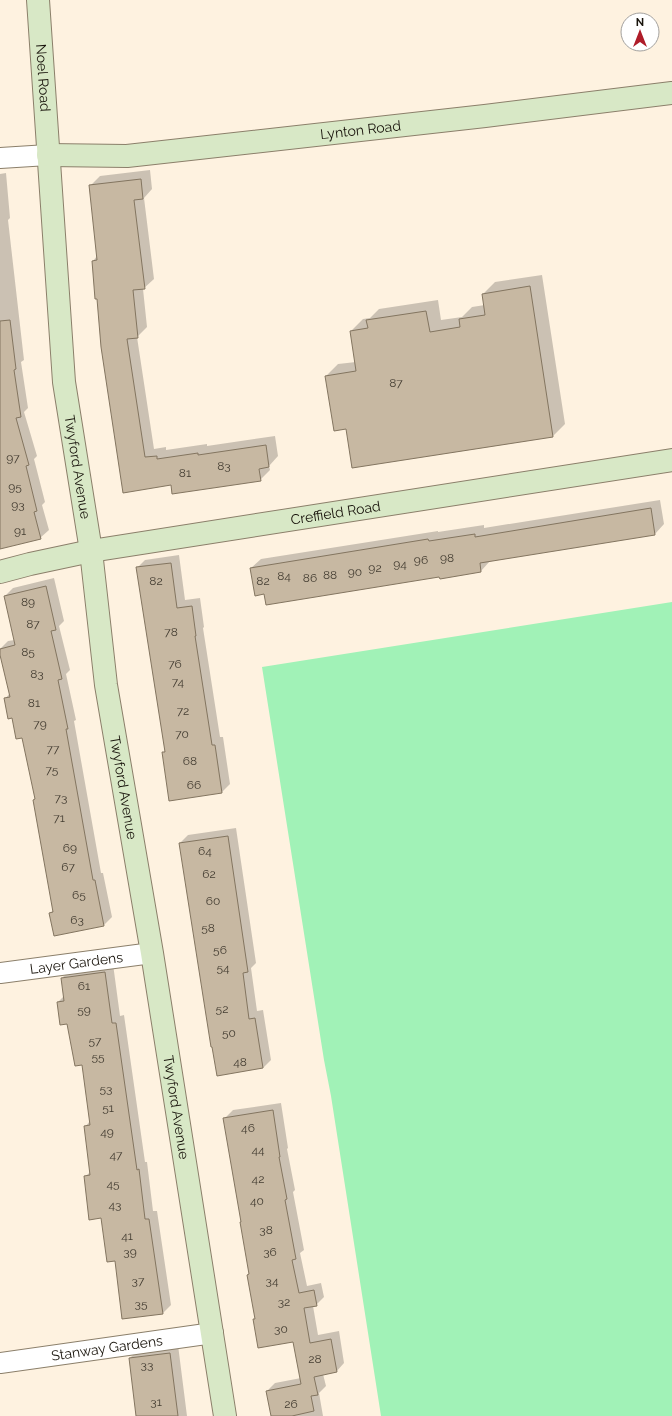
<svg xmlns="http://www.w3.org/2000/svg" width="672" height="1416" font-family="Raleway,sans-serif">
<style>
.green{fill:#a1f2b7}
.shadow{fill:#0003}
.building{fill:#c7b8a2;stroke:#837560}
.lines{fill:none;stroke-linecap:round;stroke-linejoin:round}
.street-casing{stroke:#8b7f6a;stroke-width:22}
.secondary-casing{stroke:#8b7f6a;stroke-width:24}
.street{stroke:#fff;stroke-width:20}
.secondary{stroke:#d8e8c6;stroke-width:22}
.labels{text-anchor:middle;stroke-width:4;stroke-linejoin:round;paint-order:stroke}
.number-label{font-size:12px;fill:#443d32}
.street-label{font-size:14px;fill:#19140c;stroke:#fff}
</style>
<rect width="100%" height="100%" fill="#fef2e0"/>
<path class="green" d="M672,602V1416H381L331,1096L324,1060L262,667Z"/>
<path class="shadow" d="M150,170L152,189L144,198L154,279L143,289L147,327L137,337L154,449L166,447V450L207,444V446L275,436L278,456L269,466L270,470L260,480L172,484L124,491L93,261L97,256L90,186L100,176Z
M6,173L10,218L8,220L24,360L21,362L28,408L24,412L37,456L34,459L45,502L42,505L49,530L40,538L0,548V174Z
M542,275L565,424L553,436L347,428L326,376L338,364L356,362L351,331L363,319L370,318L379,309L438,300L441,320L462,317L472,307L485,305L483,294L495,282Z
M660,500L664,524L655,534L490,561L481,571L265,593L251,568L261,559L438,531V532L484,525V528Z
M179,555L185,600L200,598L204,627L203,628L220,737H223L230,784L222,792L163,753L165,751L137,568L145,560Z
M54,578L64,621L59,626L70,670L66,674L76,720L74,721L101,873H103L112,917L104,925L50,913L54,910L34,800L36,798L23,737L5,699L10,693L0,649L8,641L15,640L5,596L13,588Z
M236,828L256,963L251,968L257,1011L263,1010L271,1060L263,1068L218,1075L180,843L188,835Z
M113,964L120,1016L124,1015L145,1162H147L153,1211H157L171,1305L163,1313L116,1260L102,1217L85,1177L91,1171L85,1127L90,1121L83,1063L68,1023L58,1002L64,996L62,978L70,970Z
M281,1103L288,1148L287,1149L295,1190L293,1192L304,1250L300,1253L307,1286L321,1283L324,1297L316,1305L313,1306L318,1335L339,1331L344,1363L336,1372L323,1374L326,1386L319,1393L323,1416H272L267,1391L275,1383L301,1378L294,1341L254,1320L256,1318L248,1275L250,1273L224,1119L233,1110Z
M178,1345L187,1416H137L130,1358L138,1350Z"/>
<path class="building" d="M141,179L143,199L134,200L145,289L133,290L138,338L127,339L145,457L157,456V459L198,453V455L266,445L269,467L259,469L261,481L172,494L171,485L123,493L101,347L97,299H95L92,261L97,260L89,185Z
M530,286L553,437L352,468L346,429L334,431L325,376L356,371L350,331L368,328L366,320L426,311L430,332L460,327L459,319L485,315L482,294Z
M10,320L16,369L14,370L21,417L16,418L29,465L26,466L37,511L34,512L41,539L0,549V321Z
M651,508L655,535L480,563L481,572L440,579L439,577L266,605L264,594L255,596L250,568L428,539L429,541L475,534V537Z
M171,563L177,608L192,606L196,636H195L212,745H215L222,793L169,801L162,752H165L136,567Z
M46,586L56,630L51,631L62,679L58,680L68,729H66L93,880H95L104,926L54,936L49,913L53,912L33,800L35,799L22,738L16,739L12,718L8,719L4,698L10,697L0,655V649L15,645L4,596Z
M228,836L248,972L243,973L249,1019L255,1018L263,1068L217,1076L212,1047H211L179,843Z
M105,972L112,1023H116L137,1170L139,1169L145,1219H149L163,1314L122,1319L115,1261L107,1262L101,1218L89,1220L84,1176L90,1175L84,1126L90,1125L82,1065L75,1066L67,1024L60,1025L57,1002L64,1001L61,978Z
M273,1110L280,1157H279L287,1199L285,1200L296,1259L292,1260L299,1293L314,1290L317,1306L304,1308L310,1343L331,1339L337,1372L314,1377L318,1395L311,1396L314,1411L292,1416H271L266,1391L301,1384L293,1342L258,1348L253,1319H255L247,1275L249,1274L240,1222H241L223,1118Z
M170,1353L178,1416H136L129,1358Z"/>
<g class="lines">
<g class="street-casing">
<g id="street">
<path d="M0,158L48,155"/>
<path id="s1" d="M0,973L152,953"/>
<path id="s2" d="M0,1363L213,1333"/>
</g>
</g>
<g class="secondary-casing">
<g id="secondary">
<path id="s3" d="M38,0L64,382L91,551L106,685L152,953L225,1416"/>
<path id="s4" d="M48,155L127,156L485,116L672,93"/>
<path id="s5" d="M0,572L30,564L91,551L672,460"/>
</g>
</g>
<use href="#street" class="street"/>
<use href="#secondary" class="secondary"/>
</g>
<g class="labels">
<g class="number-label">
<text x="396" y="387">87</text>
<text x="13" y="462">97</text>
<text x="224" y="470">83</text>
<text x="185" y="477">81</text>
<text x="15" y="491">95</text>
<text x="18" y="509">93</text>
<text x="20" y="535">91</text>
<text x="447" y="562">98</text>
<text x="421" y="564">96</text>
<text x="400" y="568">94</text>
<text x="375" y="572">92</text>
<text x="355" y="576">90</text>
<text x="330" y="579">88</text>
<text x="284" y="580">84</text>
<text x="310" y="582">86</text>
<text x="156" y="585">82</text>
<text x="263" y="585">82</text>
<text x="28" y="606">89</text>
<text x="33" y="628">87</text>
<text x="171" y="636">78</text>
<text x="28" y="656">85</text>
<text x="175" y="668">76</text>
<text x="37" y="678">83</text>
<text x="178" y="686">74</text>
<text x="34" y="707">81</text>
<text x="183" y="715">72</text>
<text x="40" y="728">79</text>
<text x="182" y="738">70</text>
<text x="53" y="753">77</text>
<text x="190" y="765">68</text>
<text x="52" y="774">75</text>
<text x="194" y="789">66</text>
<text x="61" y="802">73</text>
<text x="59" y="822">71</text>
<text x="70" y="852">69</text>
<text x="205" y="855">64</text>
<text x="68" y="871">67</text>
<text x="209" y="878">62</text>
<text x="79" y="899">65</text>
<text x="213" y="905">60</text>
<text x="77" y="924">63</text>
<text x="208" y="932">58</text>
<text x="220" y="954">56</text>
<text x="223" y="972">54</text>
<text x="84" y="990">61</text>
<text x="222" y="1013">52</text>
<text x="84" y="1014">59</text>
<text x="229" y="1037">50</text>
<text x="95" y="1045">57</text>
<text x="98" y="1061">55</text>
<text x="240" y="1066">48</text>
<text x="106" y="1093">53</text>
<text x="108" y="1112">51</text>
<text x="248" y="1132">46</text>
<text x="107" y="1136">49</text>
<text x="258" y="1154">44</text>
<text x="116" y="1159">47</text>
<text x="258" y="1183">42</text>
<text x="113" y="1188">45</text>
<text x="257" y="1205">40</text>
<text x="115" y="1209">43</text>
<text x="266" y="1234">38</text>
<text x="127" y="1240">41</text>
<text x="130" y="1256">39</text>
<text x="270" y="1256">36</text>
<text x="138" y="1285">37</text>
<text x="272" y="1285">34</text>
<text x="284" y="1306">32</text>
<text x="141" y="1308">35</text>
<text x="281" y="1333">30</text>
<text x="315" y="1363">28</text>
<text x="147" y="1369">33</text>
<text x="156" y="1406">31</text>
<text x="291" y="1408">26</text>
</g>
<g class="street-label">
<text dy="5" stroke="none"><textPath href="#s3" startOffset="78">Noel Road</textPath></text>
<text dy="5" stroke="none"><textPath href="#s4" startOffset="314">Lynton Road</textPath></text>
<text dy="5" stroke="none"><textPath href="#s3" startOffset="469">Twyford Avenue</textPath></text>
<text dy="5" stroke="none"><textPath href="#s5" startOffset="341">Creffield Road</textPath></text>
<text dy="5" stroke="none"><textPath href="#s3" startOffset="793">Twyford Avenue</textPath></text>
<text dy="5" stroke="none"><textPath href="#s1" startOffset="77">Layer Gardens</textPath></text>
<text dy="5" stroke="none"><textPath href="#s3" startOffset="1117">Twyford Avenue</textPath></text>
<text dy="5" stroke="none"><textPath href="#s2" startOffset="108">Stanway Gardens</textPath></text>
</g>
</g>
<g transform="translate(640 32)"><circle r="19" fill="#ffffff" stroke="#a3a19e"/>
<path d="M0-3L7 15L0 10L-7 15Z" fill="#af1c29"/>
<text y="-6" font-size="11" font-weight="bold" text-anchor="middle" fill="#19140c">N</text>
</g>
</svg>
